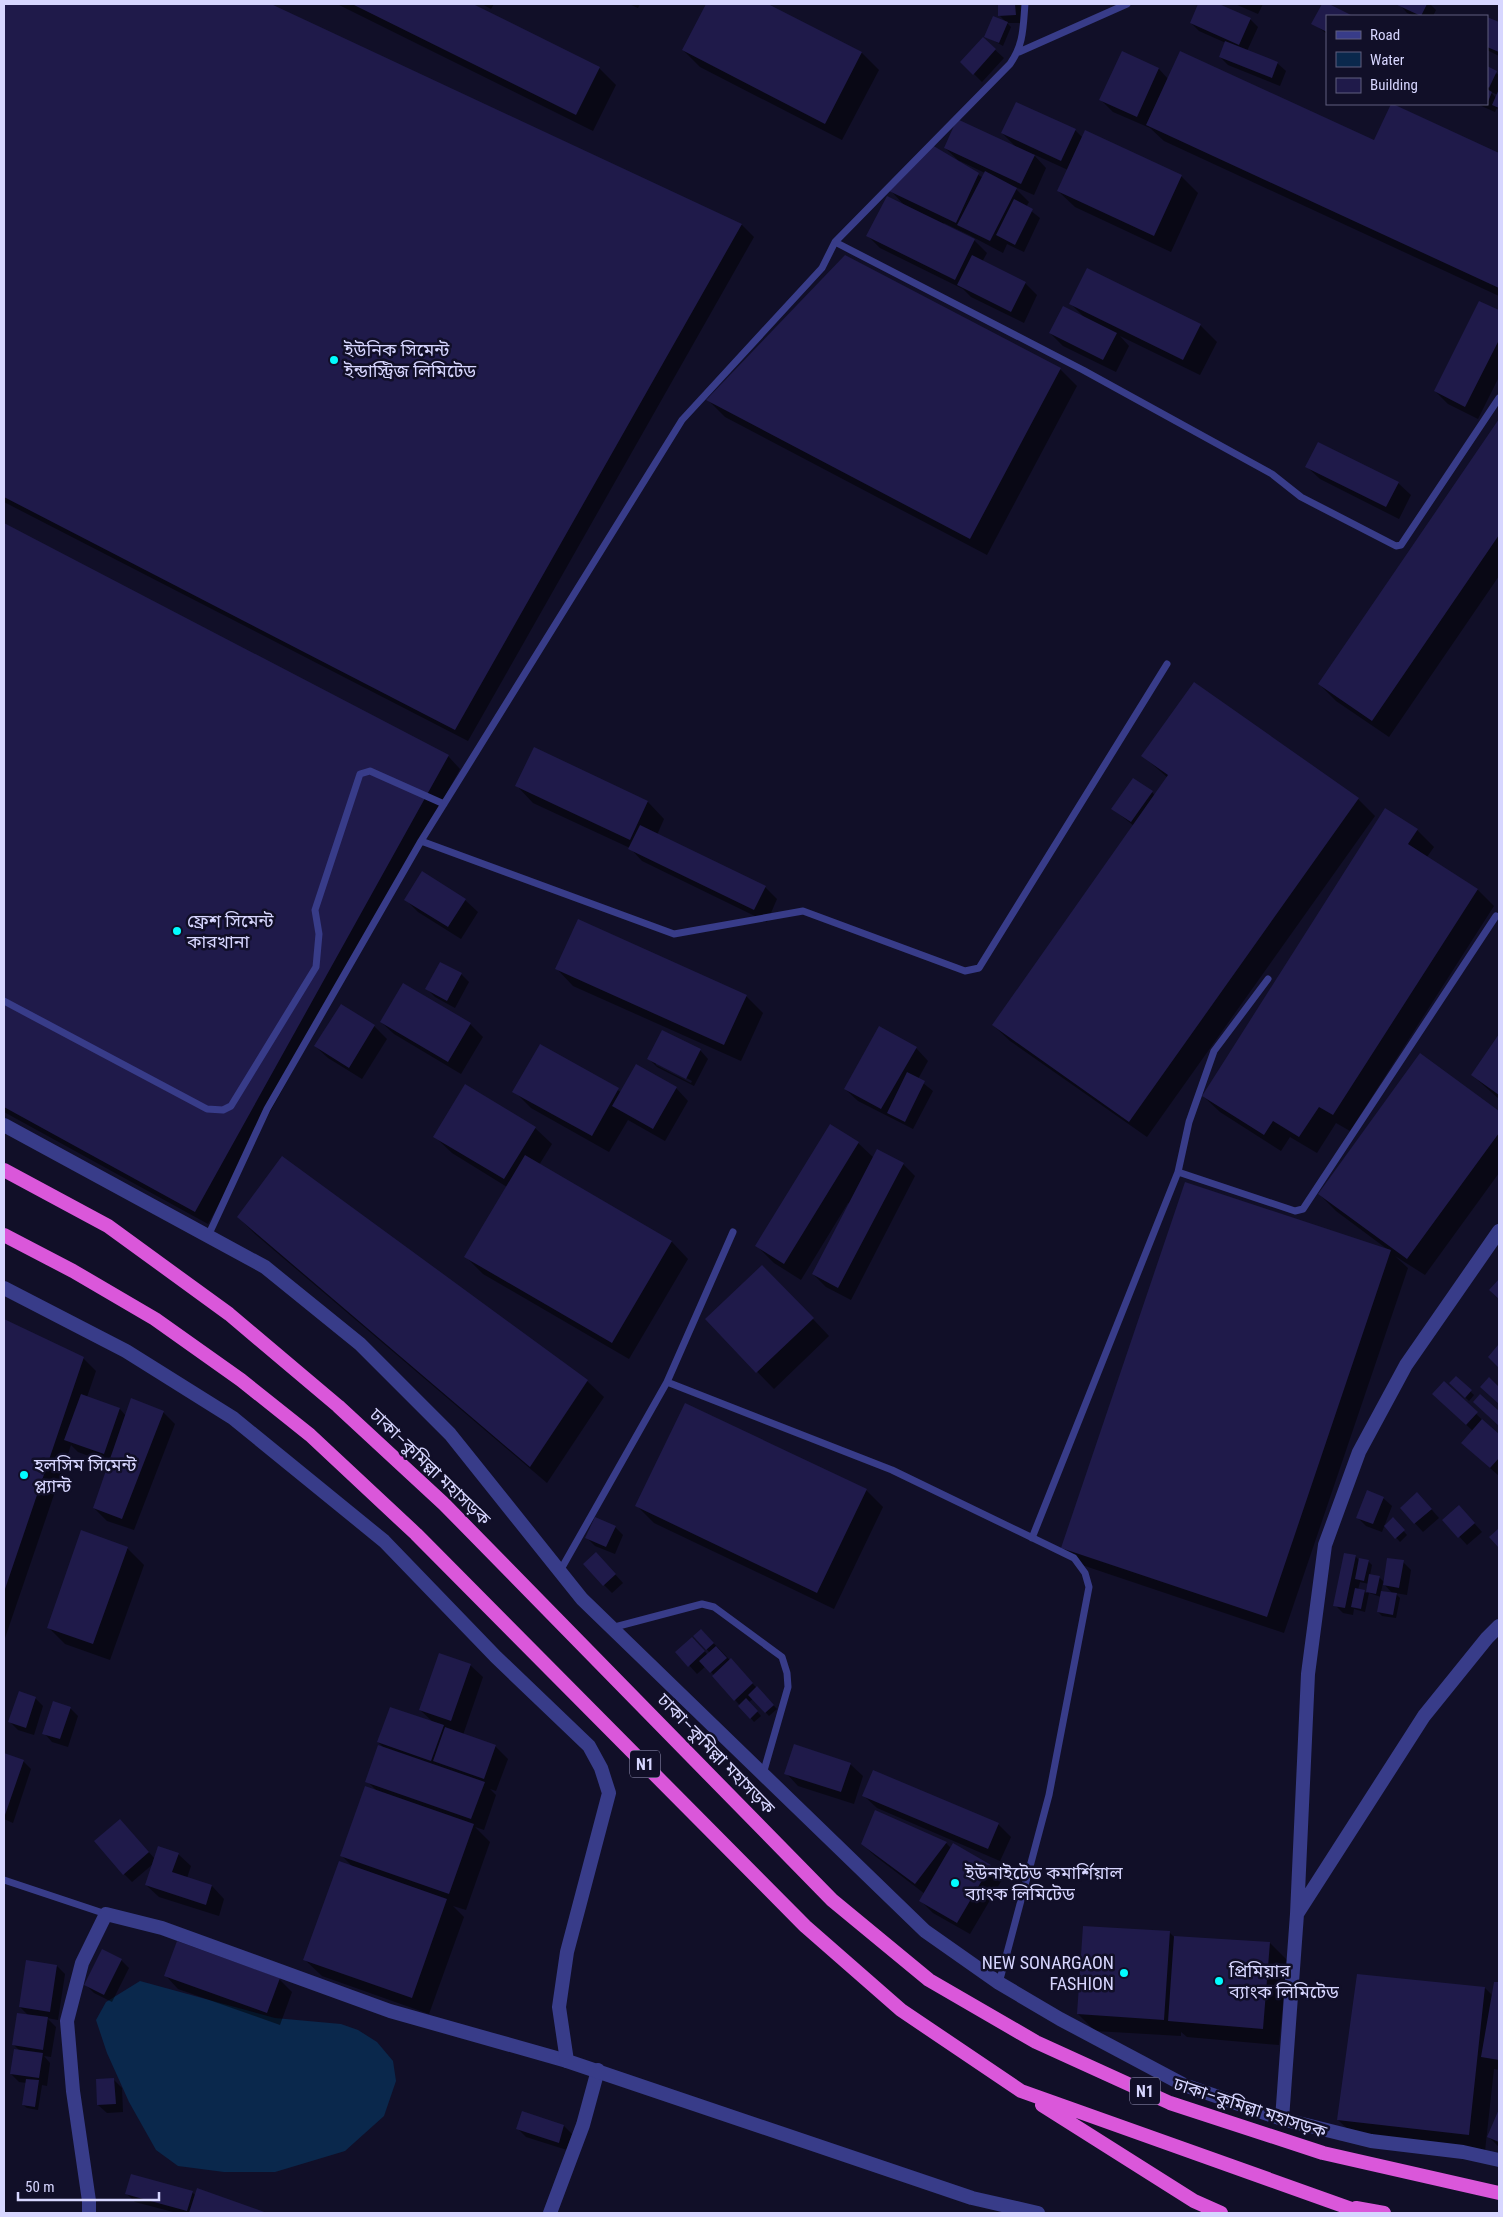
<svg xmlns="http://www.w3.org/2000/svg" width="1503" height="2217" font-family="'Roboto Condensed','Noto Sans Bengali',sans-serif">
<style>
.water{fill:#0a284c}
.shadow{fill:#0007;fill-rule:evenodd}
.building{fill:#1f1a4a}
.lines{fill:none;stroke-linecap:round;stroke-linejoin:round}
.service{stroke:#383c89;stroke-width:7}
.minor{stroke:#383c89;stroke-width:14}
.tertiary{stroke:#383c89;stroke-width:14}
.trunk{stroke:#da57da;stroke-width:14}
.poi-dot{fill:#02fcff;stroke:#110f28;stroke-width:2}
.labels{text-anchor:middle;stroke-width:5;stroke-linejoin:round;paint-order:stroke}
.shield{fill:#110f28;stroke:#9c9abe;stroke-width:1}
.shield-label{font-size:16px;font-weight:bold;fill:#d7d6ff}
.poi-label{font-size:18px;fill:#d7d6ff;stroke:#110f28;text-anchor:start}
.street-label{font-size:18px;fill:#d7d6ff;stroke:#110f28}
</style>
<rect width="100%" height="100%" fill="#110f28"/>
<path class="water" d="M140,1981L275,2018L341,2024L358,2030L377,2042L393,2061L396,2081L384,2116L345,2151L275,2172H224L178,2166L156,2150L129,2102L107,2053L96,2020L106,2002Z"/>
<path class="shadow" d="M4,4H268L742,225L754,237L468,741L4,502Z
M337,4H470L599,68L616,85L593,131Z
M482,4H494L491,9Z
M629,4H640L638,8Z
M707,4H765L862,53L879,70L842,140L700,67L683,50Z
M999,4H1023V23H1007L1011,27L1003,46L986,36L1007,23L999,15Z
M1200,4H1216L1250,19L1258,27L1247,51L1277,63L1286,71L1280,86L1228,65L1220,57L1226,43L1199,31L1191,23Z
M1235,4H1263L1258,14Z
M1323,4L1351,16H1327V34L1313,23Z
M1399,4H1430L1436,10L1433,16H1415L1407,13Z
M1487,18L1499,24V56L1487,50Z
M983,39L1004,58L982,82L970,70Z
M1123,53L1159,69L1168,79L1375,142L1392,104L1499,154V296L1164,141L1150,128L1113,112L1101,100Z
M1487,68L1499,75V110L1497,108L1495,112L1477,104H1487ZM1491,92L1498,95L1496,98Z
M1075,130L1083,138L1181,176L1198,193L1171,252L1075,207L1058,191L1068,170L1033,154L1046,168L1034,195L1013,186L1029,202L1026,207L1040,218L1024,252L1007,244L1003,253L969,235L944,223L943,225L974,240L987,253L982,262L1025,283L1037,295L1024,323L971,297L963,289L880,248L868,236L905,206L891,191L960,162L945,148L1016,147L1002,133ZM960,161L985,173L983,178L960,163Z
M1480,302L1499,312V377L1478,419L1448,404L1435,391Z
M1071,304L1200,325L1217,342L1200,375L1120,336L1129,346L1116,372L1063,346L1050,333L1085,318Z
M1060,369L1077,386L987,555L725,417L708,400Z
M1499,421V576L1389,737L1336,701L1319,684Z
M1307,467L1398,483L1411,495L1399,519L1320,479Z
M4,525L448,756L460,769L208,1224L4,1112Z
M534,749L648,802L664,819L657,835L765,887L777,899L767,922L642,861L630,848L533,803L517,786Z
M1143,756L1358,799L1375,816L1147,1137L1010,1041L993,1025L1134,826L1113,809L1152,792L1155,796L1168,778Z
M1417,830L1434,847L1427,857L1478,890L1494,906L1350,1131L1336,1123L1317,1153L1290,1137L1281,1151L1220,1112L1203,1096Z
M406,900H465L478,912L461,939L418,912Z
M557,969L746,996L763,1013L741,1061L573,986Z
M461,974L469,982L455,1008L435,997L427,989Z
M341,1006L374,1026L387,1039L362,1079L328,1058L315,1046Z
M381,1022L470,1024L483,1037L461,1074L394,1034Z
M1499,1037V1099L1472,1075Z
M540,1045L621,1092L676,1088L688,1101L665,1141L628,1120L609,1152L531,1108L514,1091Z
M916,1048L928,1061L918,1079L933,1091L913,1129L858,1101L845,1089Z
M700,1050L708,1059L694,1086L657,1067L649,1059ZM656,1062L692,1081L691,1083L656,1065Z
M1420,1055L1499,1113V1173L1425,1275L1395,1256L1408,1268L1284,1633L1079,1564L1062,1547L1186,1183L1391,1252L1336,1211L1319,1194Z
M535,1128L552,1144L539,1165L672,1242L688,1259L629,1359L483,1274L466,1257L507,1187L452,1153L435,1137Z
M858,1143L874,1158L903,1164L915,1176L851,1300L826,1287L813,1274L850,1204L848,1203L801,1280L774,1263L757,1246Z
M238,1217L587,1381L604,1397L547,1483L255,1234Z
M779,1283L829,1336L774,1389L706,1319Z
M4,1320L83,1358L96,1371L87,1397L120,1409L126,1416L163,1412L175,1424L134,1530L107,1521L94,1508L110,1464L78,1452L71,1445L4,1641Z
M1456,1378L1474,1395L1469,1401L1450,1383Z
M1444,1383L1499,1436V1476L1471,1451L1473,1431L1442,1402Z
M866,1490L883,1507L834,1609L654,1523L637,1506Z
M1383,1498L1392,1506L1382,1532L1366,1526L1358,1518Z
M1425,1502L1439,1518L1423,1532L1401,1508Z
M1467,1515L1482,1532L1467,1545L1444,1520Z
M1393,1519L1407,1535L1400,1542L1386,1526Z
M615,1527L623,1535L615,1554L595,1546L587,1538Z
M127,1548L144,1565L110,1660L65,1644L48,1627Z
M1355,1556L1360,1561H1368L1372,1565L1370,1575L1379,1577L1384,1582L1403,1562L1411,1570L1407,1595L1395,1593L1400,1598L1396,1618L1382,1616L1378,1612L1381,1597L1369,1593L1365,1612L1354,1609L1353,1615L1343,1613L1335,1605ZM1360,1582L1369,1584L1367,1593L1358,1590ZM1383,1583L1393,1594L1381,1592Z
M604,1562L623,1583L612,1593L604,1585Z
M701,1630L777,1709L769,1716L753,1699L749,1702L761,1716L754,1722L706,1666L697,1674L677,1652L692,1638L708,1655L710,1653L695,1636Z
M470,1665L483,1677L463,1735L495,1746L508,1759L496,1791L490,1789L496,1795L484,1830L475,1827L490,1842L466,1910L453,1906L464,1917L429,2014L322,1976L305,1960L353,1867L342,1856L377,1791L367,1781L384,1748L378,1742L434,1723L420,1710Z
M35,1698L43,1706L34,1735L18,1730L10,1722Z
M70,1708L78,1716L68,1747L52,1742L44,1733Z
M4,1755L23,1761L31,1769L13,1823L4,1819Z
M850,1764L863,1776L854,1804L798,1786L786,1773Z
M864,1796L998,1824L1011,1837L1000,1861L877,1808Z
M876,1812L946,1843L951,1848L990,1866L1003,1878L970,1934L933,1913L921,1901L925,1894L875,1856L862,1844Z
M120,1820L155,1859L178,1854L191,1866L187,1878L212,1886L224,1899L219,1916L159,1897L146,1885L153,1864L132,1882L124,1874Z
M1084,1928L1170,1933L1174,1937L1270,1943L1287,1960L1279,2045L1187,2037L1181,2032V2036L1095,2031L1078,2014Z
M121,1960L129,1968L112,2002L94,1993L86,1985Z
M57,1966L65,1974L58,2020L47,2018L56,2027L51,2057L44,2056L50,2063L47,2086L42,2085L38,2110L27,2108L23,2105L27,2083L19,2082L11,2074L20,2051L13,2044L29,2016L20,2007Z
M166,1976L279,1979L292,1992L280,2025L178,1989Z
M1495,1983L1499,1984V2070L1494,2069L1485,2151L1355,2136L1338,2120L1485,1988L1493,1996Z
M114,2080L122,2088L123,2112L107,2113L98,2105Z
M1499,2113V2147L1489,2137Z
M564,2126L572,2134L567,2150L526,2137L518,2129Z
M198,2190L264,2213H177L135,2202L127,2194L192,2192L196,2196Z"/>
<path class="building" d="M4,4H271L742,224L455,730L4,497Z
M352,4H473L600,67L576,115Z
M706,4H768L862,52L825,124L682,50Z
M998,4H1015L1016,15L998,16Z
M1198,4H1219L1251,18L1239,45L1190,23Z
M1322,4H1329L1353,16H1327V32L1311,24Z
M1395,4H1427L1421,16Z
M993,16L1008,22L999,43L984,37Z
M1487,17L1499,22V52L1487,47Z
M983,37L996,49L973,75L960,62Z
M1225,41L1278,62L1272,78L1219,57Z
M1122,51L1159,68L1137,117L1099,100Z
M1180,51L1374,140L1391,104H1393L1499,153V288L1146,125Z
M1487,66L1497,71L1489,88L1487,86Z
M1487,89L1492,92L1487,104Z
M1499,89V108L1492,105Z
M1016,102L1076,129L1061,161L1001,133Z
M957,119L1035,155L1021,184L944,148Z
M1085,130L1182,175L1154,236L1057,191Z
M932,145L979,173L956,223L889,191Z
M985,171L1017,188L990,241L957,225Z
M887,196L975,239L955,280L866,236Z
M1014,199L1033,209L1015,245L996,235Z
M845,255L1061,368L970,539L706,400Z
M972,255L1026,282L1011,312L957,285Z
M1087,268L1201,324L1183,360L1069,304Z
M1479,301L1499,310V340L1465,407L1434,391Z
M1063,306L1117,333L1103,360L1049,333Z
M1499,419V535L1372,721L1318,684Z
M1318,442L1399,482L1386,507L1305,467Z
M4,523L449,755L195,1212L4,1107Z
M1194,682L1359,798L1129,1122L992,1025L1168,775L1141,756Z
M534,747L648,801L630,840L515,786Z
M1133,778L1153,791L1131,822L1111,809Z
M1385,808L1418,829L1408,844L1478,889L1333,1115L1319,1107L1299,1137L1273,1121L1264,1135L1202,1096Z
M640,825L766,886L754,910L628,849Z
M422,871L466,899L448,927L404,900Z
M578,919L747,995L724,1045L555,969Z
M440,962L462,973L447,1001L425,989Z
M403,983L471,1023L448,1062L380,1022Z
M341,1004L375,1025L349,1068L314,1046Z
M879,1026L917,1047L881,1109L844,1089Z
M662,1030L701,1049L686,1079L647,1059Z
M1499,1034V1095L1471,1075Z
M540,1044L619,1088L592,1136L512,1092Z
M1420,1053L1499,1111V1133L1407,1259L1318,1194Z
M636,1064L677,1087L653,1129L612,1106Z
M907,1072L925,1081L905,1122L887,1113Z
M465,1084L536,1127L504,1179L433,1137Z
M830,1124L859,1142L784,1264L755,1246Z
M877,1149L904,1163L838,1288L812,1274Z
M525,1155L672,1241L612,1343L464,1257Z
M282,1156L588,1380L530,1467L237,1217Z
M1185,1182L1391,1250L1267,1617L1061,1548Z
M762,1265L814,1318L756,1373L705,1319Z
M1499,1279V1299L1489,1290Z
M4,1319L84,1357L4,1592Z
M1498,1345L1499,1346V1368L1488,1357Z
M1456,1376L1472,1390L1465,1398L1449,1383Z
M1489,1377L1499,1387V1404L1480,1387Z
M1444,1381L1478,1412L1466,1425L1432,1394Z
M81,1394L120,1408L104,1454L64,1440Z
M1480,1394L1499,1411V1426L1473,1402Z
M131,1398L164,1411L122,1519L93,1508Z
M685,1403L867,1489L817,1593L635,1506Z
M1482,1419L1499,1434V1458L1490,1468L1461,1443Z
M1367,1490L1384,1497L1373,1524L1356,1518Z
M1417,1492L1432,1509L1414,1524L1400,1508Z
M1459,1505L1475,1523L1458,1538L1442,1520Z
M595,1517L616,1526L606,1547L585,1538Z
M1393,1517L1405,1530L1395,1539L1384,1526Z
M1498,1529L1499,1530V1548L1489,1537Z
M81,1530L128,1547L93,1644L47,1628Z
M596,1552L616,1574L603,1586L583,1564Z
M1344,1553L1356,1555L1345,1608L1333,1606Z
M1359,1558L1369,1560L1364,1581L1355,1579Z
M1387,1558L1404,1560L1399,1588L1383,1585Z
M1369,1574L1380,1576L1376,1594L1366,1592Z
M1355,1588L1365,1590L1361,1609L1351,1607Z
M1381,1591L1397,1593L1393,1615L1377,1612Z
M701,1629L714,1643L706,1650L693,1636Z
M692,1637L705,1651L688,1667L675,1652Z
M716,1646L727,1658L710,1673L699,1661Z
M439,1653L471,1664L451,1721L419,1710Z
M731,1658L753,1683L734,1701L712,1676Z
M757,1686L774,1705L765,1713L748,1695Z
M19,1691L36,1697L26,1728L8,1722Z
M746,1698L758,1711L750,1719L738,1706Z
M53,1701L71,1707L60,1739L42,1734Z
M390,1707L444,1725L431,1761L377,1742Z
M445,1727L496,1745L484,1779L433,1761Z
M794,1744L851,1763L841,1792L784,1774Z
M378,1745L485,1782L471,1819L365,1782Z
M4,1753L24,1760L5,1815H4Z
M873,1770L999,1823L988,1849L862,1796Z
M365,1786L474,1824L449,1894L340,1856Z
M875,1810L947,1842L915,1884L861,1844Z
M120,1819L149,1852L123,1875L94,1841Z
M953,1843L991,1865L957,1923L919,1901Z
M158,1846L179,1853L172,1872L212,1885L206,1905L145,1885Z
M339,1861L447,1899L412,1998L303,1960Z
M1083,1926L1170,1931L1164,2020L1077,2014Z
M1174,1936L1270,1942L1263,2029L1168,2021Z
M177,1941L280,1978L267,2013L164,1976Z
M102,1949L122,1959L104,1995L84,1985Z
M26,1960L57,1965L50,2012L19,2007Z
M1357,1974L1485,1987L1469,2135L1337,2120Z
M1494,1982H1499V2060L1481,2057Z
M17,2013L48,2017L43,2050L12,2045Z
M14,2049L43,2053L39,2078L10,2074Z
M114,2078L116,2104L97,2105L96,2079Z
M26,2079L39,2080L35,2107L22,2105Z
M1499,2109V2142L1487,2137Z
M522,2111L564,2125L559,2143L516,2129Z
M131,2174L193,2191L187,2211L125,2194Z
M197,2188L267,2213H189Z"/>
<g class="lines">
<path class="service" d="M1019,52L1127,4
M835,242L1083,370L1272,474L1301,497L1396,546L1401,545L1499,398
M421,841L674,934L803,911L965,971L979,968L1167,664
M4,1001L207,1109L223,1110L231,1106L316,967L319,934L315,910L360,774L370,771L444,804
M1178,1172L1295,1211L1303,1209L1496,916
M733,1232L667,1382L892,1470L1074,1558L1085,1573L1089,1587L1049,1795L999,1983
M208,1236L267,1109L421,841L682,420L822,268L835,242L1010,64C1024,44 1023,27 1025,4
M1032,1538L1178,1172L1189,1122L1214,1051L1268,979
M560,1571L667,1382
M611,1628L702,1604L714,1607L782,1657L787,1673L788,1687L763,1774
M4,1880L106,1914"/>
<path class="minor" d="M1297,1914L1424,1716L1487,1638L1499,1626
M1282,2119L1297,1914L1308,1674L1325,1545L1359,1452L1406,1365L1499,1231
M89,2213V2201L73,2091L67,2021L82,1963L106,1914L162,1928L390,2011L567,2061
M550,2213L583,2125L598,2070"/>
<path class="tertiary" d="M4,1125L265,1267L360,1344L450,1434L582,1599L925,1931L999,1983L1060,2019L1184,2085L1282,2119L1371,2141L1463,2152L1499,2160
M4,1288L126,1351L233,1418L384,1541L496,1657L589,1746L601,1768L609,1793L567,1952L559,2007L567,2061L972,2198L1038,2213"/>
<path class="trunk" d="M4,1170L108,1226L229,1314L338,1406L444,1504L832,1900L929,1980L1036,2042L1170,2103L1323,2153L1499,2193
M4,1235L73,1271L155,1319L241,1380L310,1435L416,1534L805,1926L901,2010L1021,2091L1363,2213
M1042,2105L1194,2201L1221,2213
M1356,2208L1384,2213"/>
</g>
<g class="poi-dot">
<circle cx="334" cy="360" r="5"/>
<circle cx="177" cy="931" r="5"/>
<circle cx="24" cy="1475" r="5"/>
<circle cx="955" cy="1883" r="5"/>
<circle cx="1124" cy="1973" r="5"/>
<circle cx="1219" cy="1981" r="5"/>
</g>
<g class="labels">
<g class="shield">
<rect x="630" y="1750.5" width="30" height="27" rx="4"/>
<rect x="1130" y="2077.5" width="30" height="27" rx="4"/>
</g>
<g class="shield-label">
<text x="645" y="1770">N1</text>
<text x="1145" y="2097">N1</text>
</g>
<g class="poi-label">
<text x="344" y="356">ইউনিক সিমেন্ট<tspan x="344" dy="21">ইন্ডাস্ট্রিজ লিমিটেড</tspan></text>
<text x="187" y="927">ফ্রেশ সিমেন্ট<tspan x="187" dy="21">কারখানা</tspan></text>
<text x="34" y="1471">হলসিম সিমেন্ট<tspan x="34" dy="21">প্ল্যান্ট</tspan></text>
<text x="965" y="1879">ইউনাইটেড কমার্শিয়াল<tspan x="965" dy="21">ব্যাংক লিমিটেড</tspan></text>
<text x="1114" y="1969" text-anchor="end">NEW SONARGAON<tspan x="1114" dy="21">FASHION</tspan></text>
<text x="1229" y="1977">প্রিমিয়ার<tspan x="1229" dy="21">ব্যাংক লিমিটেড</tspan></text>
</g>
<g class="street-label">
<text transform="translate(430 1467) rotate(44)" y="6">ঢাকা–কুমিল্লা মহাসড়ক</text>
<text transform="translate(716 1754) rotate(46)" y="6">ঢাকা–কুমিল্লা মহাসড়ক</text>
<text transform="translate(1250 2108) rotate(18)" y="6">ঢাকা–কুমিল্লা মহাসড়ক</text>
</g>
</g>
<rect width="1503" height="2217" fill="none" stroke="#d7d6ff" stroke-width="10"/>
<rect x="1326" y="15" width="162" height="90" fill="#110f28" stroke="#605f7e"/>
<rect x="1336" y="31" width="25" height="8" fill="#383c89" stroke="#605f7e"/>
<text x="1370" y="40" font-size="15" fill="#d7d6ff">Road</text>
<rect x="1336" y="52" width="25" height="15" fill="#0a284c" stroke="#605f7e"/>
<text x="1370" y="65" font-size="15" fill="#d7d6ff">Water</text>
<rect x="1336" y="78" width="25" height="15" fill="#1f1a4a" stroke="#605f7e"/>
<text x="1370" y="90" font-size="15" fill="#d7d6ff">Building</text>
<path d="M18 2192v8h141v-8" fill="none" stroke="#d7d6ff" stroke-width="2.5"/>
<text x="25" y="2192" font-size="15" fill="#d7d6ff" stroke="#110f28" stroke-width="4" paint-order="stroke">50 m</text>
</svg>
